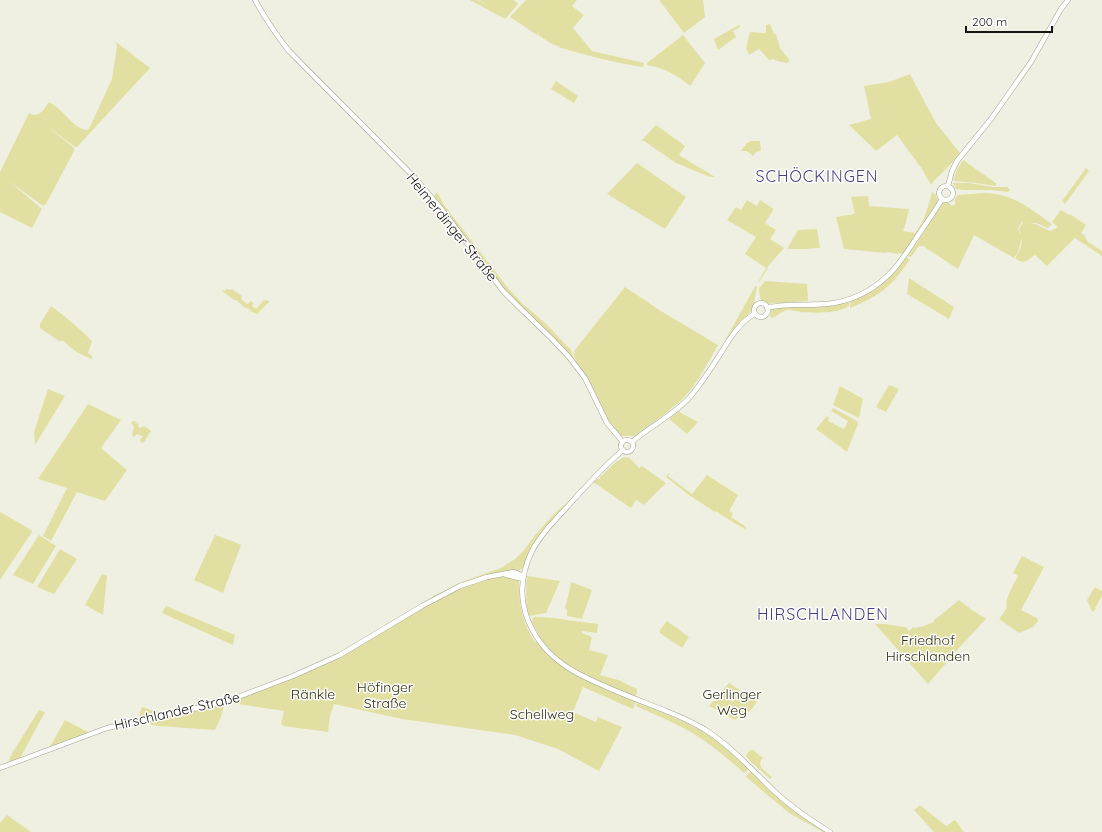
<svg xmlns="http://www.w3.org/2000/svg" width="1102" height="832" font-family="Quicksand,sans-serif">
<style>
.green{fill:#e1e0a2}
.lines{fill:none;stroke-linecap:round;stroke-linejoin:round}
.major-casing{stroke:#a1a193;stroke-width:5.5}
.major{stroke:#fff;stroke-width:4.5}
.labels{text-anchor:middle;stroke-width:3;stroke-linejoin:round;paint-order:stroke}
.street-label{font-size:14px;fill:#161611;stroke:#fff}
.park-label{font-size:14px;fill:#2e2c10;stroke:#fff}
.quarter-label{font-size:16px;letter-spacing:1px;fill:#463e7b;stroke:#fff}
</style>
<rect width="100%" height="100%" fill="#f0f0e2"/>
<path class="green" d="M470,0H477L486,4L479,0H514L518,4L505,19Z
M526,0H577L572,6L584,15L573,28L592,51L644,63L643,67C614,63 586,55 558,47H561C552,45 546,40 538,35L540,30L537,35L510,17Z
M659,0H703L705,17L684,33Z
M770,24L774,34H776L780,48L790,61L787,63C782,62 777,61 773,59L769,60L759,49L749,55L746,48L750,32L766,33V25Z
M739,25L740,27L733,31L736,37L718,50L714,39Z
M683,35L705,63L690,86C677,75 664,68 647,65V63Z
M116,42L150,68L77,147H75L47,126L74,148V151L46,204L43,206L9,181L42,209L32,228L0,212V172L29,113C39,119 44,109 49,102C54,105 59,108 62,112C70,119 76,129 87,130L89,129L112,79L117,46Z
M910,74L914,82L936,123L960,153L951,164L934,181L931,185L922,169L897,135L876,151L849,125L871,119L864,86L889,82Z
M556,81L578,96L574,103L551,89Z
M656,125L685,146L679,155L715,177H710L676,163L644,141H641Z
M751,141H760L761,151L756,152L753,156L747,151H741L747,143Z
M963,160L997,184L995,186L977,183L953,181L957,169Z
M637,163L686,197L665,229L607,194Z
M1086,168L1089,171L1065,204L1062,201Z
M953,183H969L993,187H1007L1010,190L1008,192L991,190H964L956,189Z
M437,192L444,205L508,288L523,304L545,323L571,350L575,362L509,296L433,197Z
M932,192L936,195L938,202L903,254L901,253L897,254L888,252L885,253L844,249L836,217L855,214L851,197L868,196L869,206L909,209L906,222L903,231L915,233C925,221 928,206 932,192Z
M985,193C1014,194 1029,208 1052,224L1048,228L1036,223H1030L1035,224L1050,231L1058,227L1052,222L1061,210L1069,215L1070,214L1086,225L1081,233L1084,235L1088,242L1102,251V256L1075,238L1047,266L1035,255C1027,260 1024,266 1015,258C1022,248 1024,240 1019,229L1023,222L1022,221L1018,229L1022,237L1018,252L1014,258L974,235L958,269L923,246H919L911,257L908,256L943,203L948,202L952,206L956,204L954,200L958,195Z
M747,200L757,206L760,200L774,209L765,223L776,230L770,239L784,248L769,265L767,268H768L759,282H758L766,268L745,254L756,237L727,220L736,207L741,210Z
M817,229L820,248L805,249H787L798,230Z
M904,255L910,260C901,272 891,286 878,294C869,300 859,304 850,308V299L881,282Z
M909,278L954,307L949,319L907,294Z
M765,281L807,284L808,301L765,304L760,298L759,288Z
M756,285L757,287L754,302L751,311L736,326L724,342Z
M625,287L661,311L718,345C705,368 692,395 669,410V411L634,436H620L608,422L590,383L576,362L573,352L576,354L574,351Z
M228,289L230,290L232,289L242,296L241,299L247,304L251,301L254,303L252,306L256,309L264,300L270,301L257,314L252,312L249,309L244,307L236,300H234L222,291Z
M849,301V306C838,314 814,313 800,312C796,311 792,310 788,310C781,311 777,317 771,318L770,316L771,310L776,308Z
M51,306C66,317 79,328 92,341L88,353L92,356V359C82,355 71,350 64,341H59L40,328V324Z
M889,385L899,389L886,412L876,407Z
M840,386L863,399L859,418L833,405Z
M48,389L65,396L35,445L34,432Z
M88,404L121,420L101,448L127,470L105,501L77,492L51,541L43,536L67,488L38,479Z
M833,408L857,421L858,424L847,452L816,429L827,416L829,418L828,421L844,429L848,421L831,411Z
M679,411L681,413L698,422L687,434L669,419Z
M133,421H136L135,423L139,424L138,426L140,428L144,426L151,431L144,442L141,443L140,440L141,438L144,437L137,434L134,437L132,435L134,426L131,423Z
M624,457L630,458L639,468L642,466L666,483L644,505L636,500L631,508L593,482L595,479H600V477L616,462Z
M669,473L670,474L668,476L692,494L707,475L738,495L729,511L733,513L731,517L745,526L747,530L734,523L716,511L715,512L689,495L666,477Z
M593,475L594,476L548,529L528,561L520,570L514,572L508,573L523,579L519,581C518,603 523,624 535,642L539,641L565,666L637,699L633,709L583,687L573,712L596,722L598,717L622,727L599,771L558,749L515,735L402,719L334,704L330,716L328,732L283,726L281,724L284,711L225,702L320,664L433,600L431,597L464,581L501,568L515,559L524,550L536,534L553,515L570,500Z
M0,512L28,528L31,530L32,532L0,580Z
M39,535L56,546L33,584L13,575Z
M215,535L232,541L241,545L223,593L194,580Z
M60,549L77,559L54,594L37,587Z
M1022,556L1044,567L1021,610L1037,618L1038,621L1033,627L1019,633L999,619L1007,608C1004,599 1014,584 1018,576L1013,573Z
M102,574L107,576L103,615L85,605Z
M527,576L560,581L546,613L529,616C525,603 526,590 527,576Z
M571,582L592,590L582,619L567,616V610L565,608L568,597Z
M1095,587L1102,591V596L1095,608L1096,609L1092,612L1087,600Z
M959,600L972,610L986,619L959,648L928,684L875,624C886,623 896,627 906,627L909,631L913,627L915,628L924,626L934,622V620L942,614Z
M166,606L235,635L233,645L162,613Z
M534,617C551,617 566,620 583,622V625V622L598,624L597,633L582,631V633L592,637L589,650L608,655L600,675L622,681V682L637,689V693L635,697L582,674L560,660L539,638V635L531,621H533L532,619Z
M667,621L689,637L682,648L660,633V630Z
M729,683L757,702L750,711L735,720L709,706Z
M225,703L221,717L215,730L157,726L139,721L138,719L142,707L168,715Z
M637,703C658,711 681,719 700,730C718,740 734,754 749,769L744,773C728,759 711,744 692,733C674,722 655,715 636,706Z
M39,710L45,712L18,762L7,766L11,755Z
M65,720L90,733L48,750Z
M751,750H753L763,758C755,766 766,772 772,777L770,779L749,760L746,756L748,752Z
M751,771L785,804L802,817L825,832H823L789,813L746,777Z
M920,805L946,826L955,820L964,832H934L914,810Z
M7,815L31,832H0V823Z"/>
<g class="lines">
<g class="major-casing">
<path id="major" d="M255,0C265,18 276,35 289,51L415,178L443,211L503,291L519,307L551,338L569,357L585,378L607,423L623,442
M939 193a7 7 0 1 1 14 0a7 7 0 1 1-14 0Z
M948,186L952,171L957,161L991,119L1031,62L1061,9L1068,0
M754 310a7 7 0 1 1 14 0a7 7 0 1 1-14 0Z
M767,308C789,302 812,307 834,303C857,299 878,287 894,269C902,260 908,250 915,240C924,226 934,213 942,199
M621 446a6 6 0 1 1 12 0a6 6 0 1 1-12 0Z
M632,442C650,426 674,415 690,397C701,384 710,370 719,356C729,340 738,324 754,314
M623,450C603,467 585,487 568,506C555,520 541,534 532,551C508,600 531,648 577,673C605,688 636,699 666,711C679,716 692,722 704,729C731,746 751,769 774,791C791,807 810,820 830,832
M506,575L523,579
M0,768L107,728L225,702L293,676L340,655L422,606L460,586L487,577L508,573L514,572L524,576"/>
</g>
<use href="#major" class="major"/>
</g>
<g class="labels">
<g class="street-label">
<text transform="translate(452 227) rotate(51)" y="5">Heimerdinger Straße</text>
<text transform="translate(177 711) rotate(-13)" y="5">Hirschlander Straße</text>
</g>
<g class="park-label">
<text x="928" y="645">Friedhof<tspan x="928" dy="16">Hirschlanden</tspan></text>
<text x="385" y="692">Höfinger<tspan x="385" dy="16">Straße</tspan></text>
<text x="313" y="699">Ränkle</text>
<text x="732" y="699">Gerlinger<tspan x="732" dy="16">Weg</tspan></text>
<text x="542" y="719">Schellweg</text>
</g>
<g class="quarter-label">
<text x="817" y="182">SCHÖCKINGEN</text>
<text x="823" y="620">HIRSCHLANDEN</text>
</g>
</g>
<path d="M966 26v6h86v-6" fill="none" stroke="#161611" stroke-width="2"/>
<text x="972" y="26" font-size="12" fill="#161611" stroke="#ffffff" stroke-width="3" paint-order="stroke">200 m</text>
</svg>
